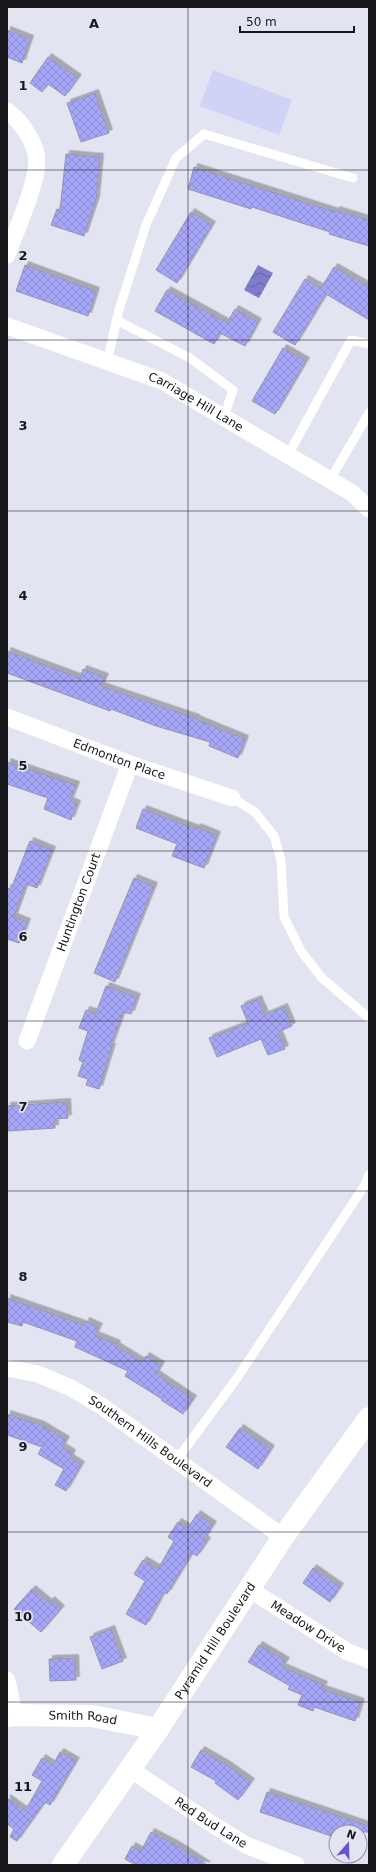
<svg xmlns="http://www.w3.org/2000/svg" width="376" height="1872" font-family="'DejaVu Sans',sans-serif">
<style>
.pitch{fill:#d1d3f6}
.water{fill:url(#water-waves)}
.building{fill:url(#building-cross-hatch);stroke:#9596a3;filter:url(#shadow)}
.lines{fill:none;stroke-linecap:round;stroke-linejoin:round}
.service{stroke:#fff;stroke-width:9}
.minor{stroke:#fff;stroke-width:17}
.tertiary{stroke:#fff;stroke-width:22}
.secondary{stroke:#fff;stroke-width:22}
.grid{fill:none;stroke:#17171c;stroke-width:1;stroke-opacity:0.55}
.labels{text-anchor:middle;stroke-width:3.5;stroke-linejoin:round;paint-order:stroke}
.street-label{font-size:12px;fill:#17171c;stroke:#e3e4f2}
.grid-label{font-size:13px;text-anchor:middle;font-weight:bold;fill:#17171c;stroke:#e3e4f2;stroke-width:3.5;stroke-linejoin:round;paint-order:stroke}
</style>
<defs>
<pattern id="water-waves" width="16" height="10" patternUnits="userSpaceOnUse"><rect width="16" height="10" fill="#7d7dcb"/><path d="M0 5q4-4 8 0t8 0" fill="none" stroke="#6565a4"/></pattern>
<pattern id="building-cross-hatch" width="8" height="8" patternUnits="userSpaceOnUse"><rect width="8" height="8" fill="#a5a6f8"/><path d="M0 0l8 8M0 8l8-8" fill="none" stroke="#8d8ed4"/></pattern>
<filter id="shadow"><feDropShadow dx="3.5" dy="-3.5" stdDeviation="0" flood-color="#0004"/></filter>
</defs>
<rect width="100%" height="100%" fill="#e3e4f2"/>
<path class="pitch" d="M213,70L292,100L279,135L200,106Z"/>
<path class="water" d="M258,265L273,273L259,298L244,290Z"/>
<path class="building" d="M7,30L30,39L22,63L7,57Z
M48,57L78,78L65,96L48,84L42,92L30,83Z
M95,93L109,133L81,142L67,103Z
M66,154L100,157L96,200L84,236L51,225L57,209L60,210Z
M194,167L336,212V210L369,220V246L329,234L330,232L252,207L251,209L188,189Z
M191,212L212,225L177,283L156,270Z
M25,265L96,291L88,316L16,291Z
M334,267L369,287V320L326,294L295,345L273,332L305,279L321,288Z
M167,290L227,323L235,309L258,322L245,346L220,333L214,344L155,311Z
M283,348L306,361L275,414L252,401Z
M7,651L80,678L83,669L105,677L101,686L196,718V719L245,739L238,758L209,746L210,742L156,726L111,709L110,711L7,673Z
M7,762L76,785L70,801L77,804L71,820L44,809L48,798L7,784Z
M143,809L196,829L197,827L217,835L204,868L172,856L177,844L136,828Z
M30,841L52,850L37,888L26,884L14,917L27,922L19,943L7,939V888L11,889Z
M134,878L154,886L115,982L94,973Z
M106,986L137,997L131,1014L123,1012L110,1047H112L99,1089L86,1085L88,1079L78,1076L83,1062L79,1060L88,1031L79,1028L86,1010L96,1013Z
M258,999L265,1015L284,1007L292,1026L278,1032L285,1049L268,1055L261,1039L217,1057L209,1038L248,1023L241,1006Z
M67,1102L68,1118L55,1119V1128L8,1131L7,1106Z
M7,1298L85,1325L86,1321L99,1327L95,1335L117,1344L116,1346L142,1362L146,1356L161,1365L156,1374L193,1399L183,1414L161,1400L162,1399L125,1376L128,1371L75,1347L77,1341L23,1322L22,1326L7,1322Z
M7,1414L41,1425L66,1440L62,1447L72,1453L70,1458L81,1465L66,1491L55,1485L64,1469L38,1454L42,1447L7,1435Z
M240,1428L271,1449L258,1469L226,1447Z
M197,1514L213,1525L204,1539L207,1541L197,1556L192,1553L167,1594L164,1592L146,1625L126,1614L145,1581L134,1574L143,1560L158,1569L174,1541L168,1537L178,1522L188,1528Z
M313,1568L340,1587L330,1602L303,1583Z
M32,1589L49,1603L51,1600L61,1609L41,1632L14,1609Z
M111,1629L123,1661L102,1669L90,1637Z
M259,1645L286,1661L282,1667L324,1685L322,1689L361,1702L355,1721L314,1707L313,1711L298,1705L302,1695L288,1689L290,1686L248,1662Z
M75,1658L76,1680L50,1681L49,1659Z
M201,1750L227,1765L251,1782L238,1800L215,1783L216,1781L191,1767Z
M60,1752L76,1761L50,1805L45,1802L17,1841L10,1837L14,1829L7,1824V1798L25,1811L42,1781L32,1775L42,1758L53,1765Z
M267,1792L369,1826V1832H332L331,1836L260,1812Z
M151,1832L176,1845L207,1865H136L125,1859L132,1846L141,1851Z"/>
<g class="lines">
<path class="service" d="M116,320L190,358L233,390L224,417
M107,362L119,310L146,225L176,158L204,134L353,178
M288,455L351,340L369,344
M330,480L369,413
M232,798L255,812L274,836L281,860L284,917L301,951L322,978L369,1018
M176,1461L237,1378L365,1185L369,1175"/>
<g class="minor">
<path d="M7,111C20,120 32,138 36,153C42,175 15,232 7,255"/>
<path id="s1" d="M7,326L162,381L352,493L369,509"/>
<path id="s2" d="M7,717L130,764L232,798"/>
<path id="s3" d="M27,1041L130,764"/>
<path id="s4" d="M7,1368L38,1374L71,1388L100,1405L283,1537"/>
<path id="s5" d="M249,1589L348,1652L369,1660"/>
<path d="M7,1680L14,1715"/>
<path id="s6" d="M130,1769L207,1821L246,1845L296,1865"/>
</g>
<path class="tertiary" id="s7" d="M7,1716L14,1715L92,1716L158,1729"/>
<path class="secondary" id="s8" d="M63,1865L158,1729L283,1537L369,1418"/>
</g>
<path class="grid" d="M188,7V1865M7,170H369M7,340H369M7,511H369M7,681H369M7,851H369M7,1021H369M7,1191H369M7,1361H369M7,1532H369M7,1702H369"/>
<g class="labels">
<g class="street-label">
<text dy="4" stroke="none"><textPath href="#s1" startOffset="204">Carriage Hill Lane</textPath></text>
<text dy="4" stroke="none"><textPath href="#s2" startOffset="120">Edmonton Place</textPath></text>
<text dy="4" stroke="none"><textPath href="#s3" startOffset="148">Huntington Court</textPath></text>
<text dy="4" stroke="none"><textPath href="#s4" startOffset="163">Southern Hills Boulevard</textPath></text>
<text dy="4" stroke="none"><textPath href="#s5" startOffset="70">Meadow Drive</textPath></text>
<text dy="4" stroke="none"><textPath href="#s8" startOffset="271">Pyramid Hill Boulevard</textPath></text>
<text dy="4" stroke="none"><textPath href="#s7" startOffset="76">Smith Road</textPath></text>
<text dy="4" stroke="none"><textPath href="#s6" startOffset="97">Red Bud Lane</textPath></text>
</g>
</g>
<g class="grid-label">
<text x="94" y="28">A</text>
<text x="23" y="90">1</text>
<text x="23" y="260">2</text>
<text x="23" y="430">3</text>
<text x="23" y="600">4</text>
<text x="23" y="770">5</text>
<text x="23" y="941">6</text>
<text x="23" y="1111">7</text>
<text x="23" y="1281">8</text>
<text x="23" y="1451">9</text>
<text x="23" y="1621">10</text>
<text x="23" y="1791">11</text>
</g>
<rect width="376" height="1872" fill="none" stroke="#17171c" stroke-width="16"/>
<g transform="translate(348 1844) rotate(20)"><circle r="19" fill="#e3e4f2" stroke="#91929c"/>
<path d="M0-3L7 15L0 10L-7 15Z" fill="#6357d0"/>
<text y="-6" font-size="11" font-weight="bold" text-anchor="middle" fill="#17171c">N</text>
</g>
<path d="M240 26v6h114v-6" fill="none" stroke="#17171c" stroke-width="2"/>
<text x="246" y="26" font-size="12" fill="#17171c" stroke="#e3e4f2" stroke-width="3" paint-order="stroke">50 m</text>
</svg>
